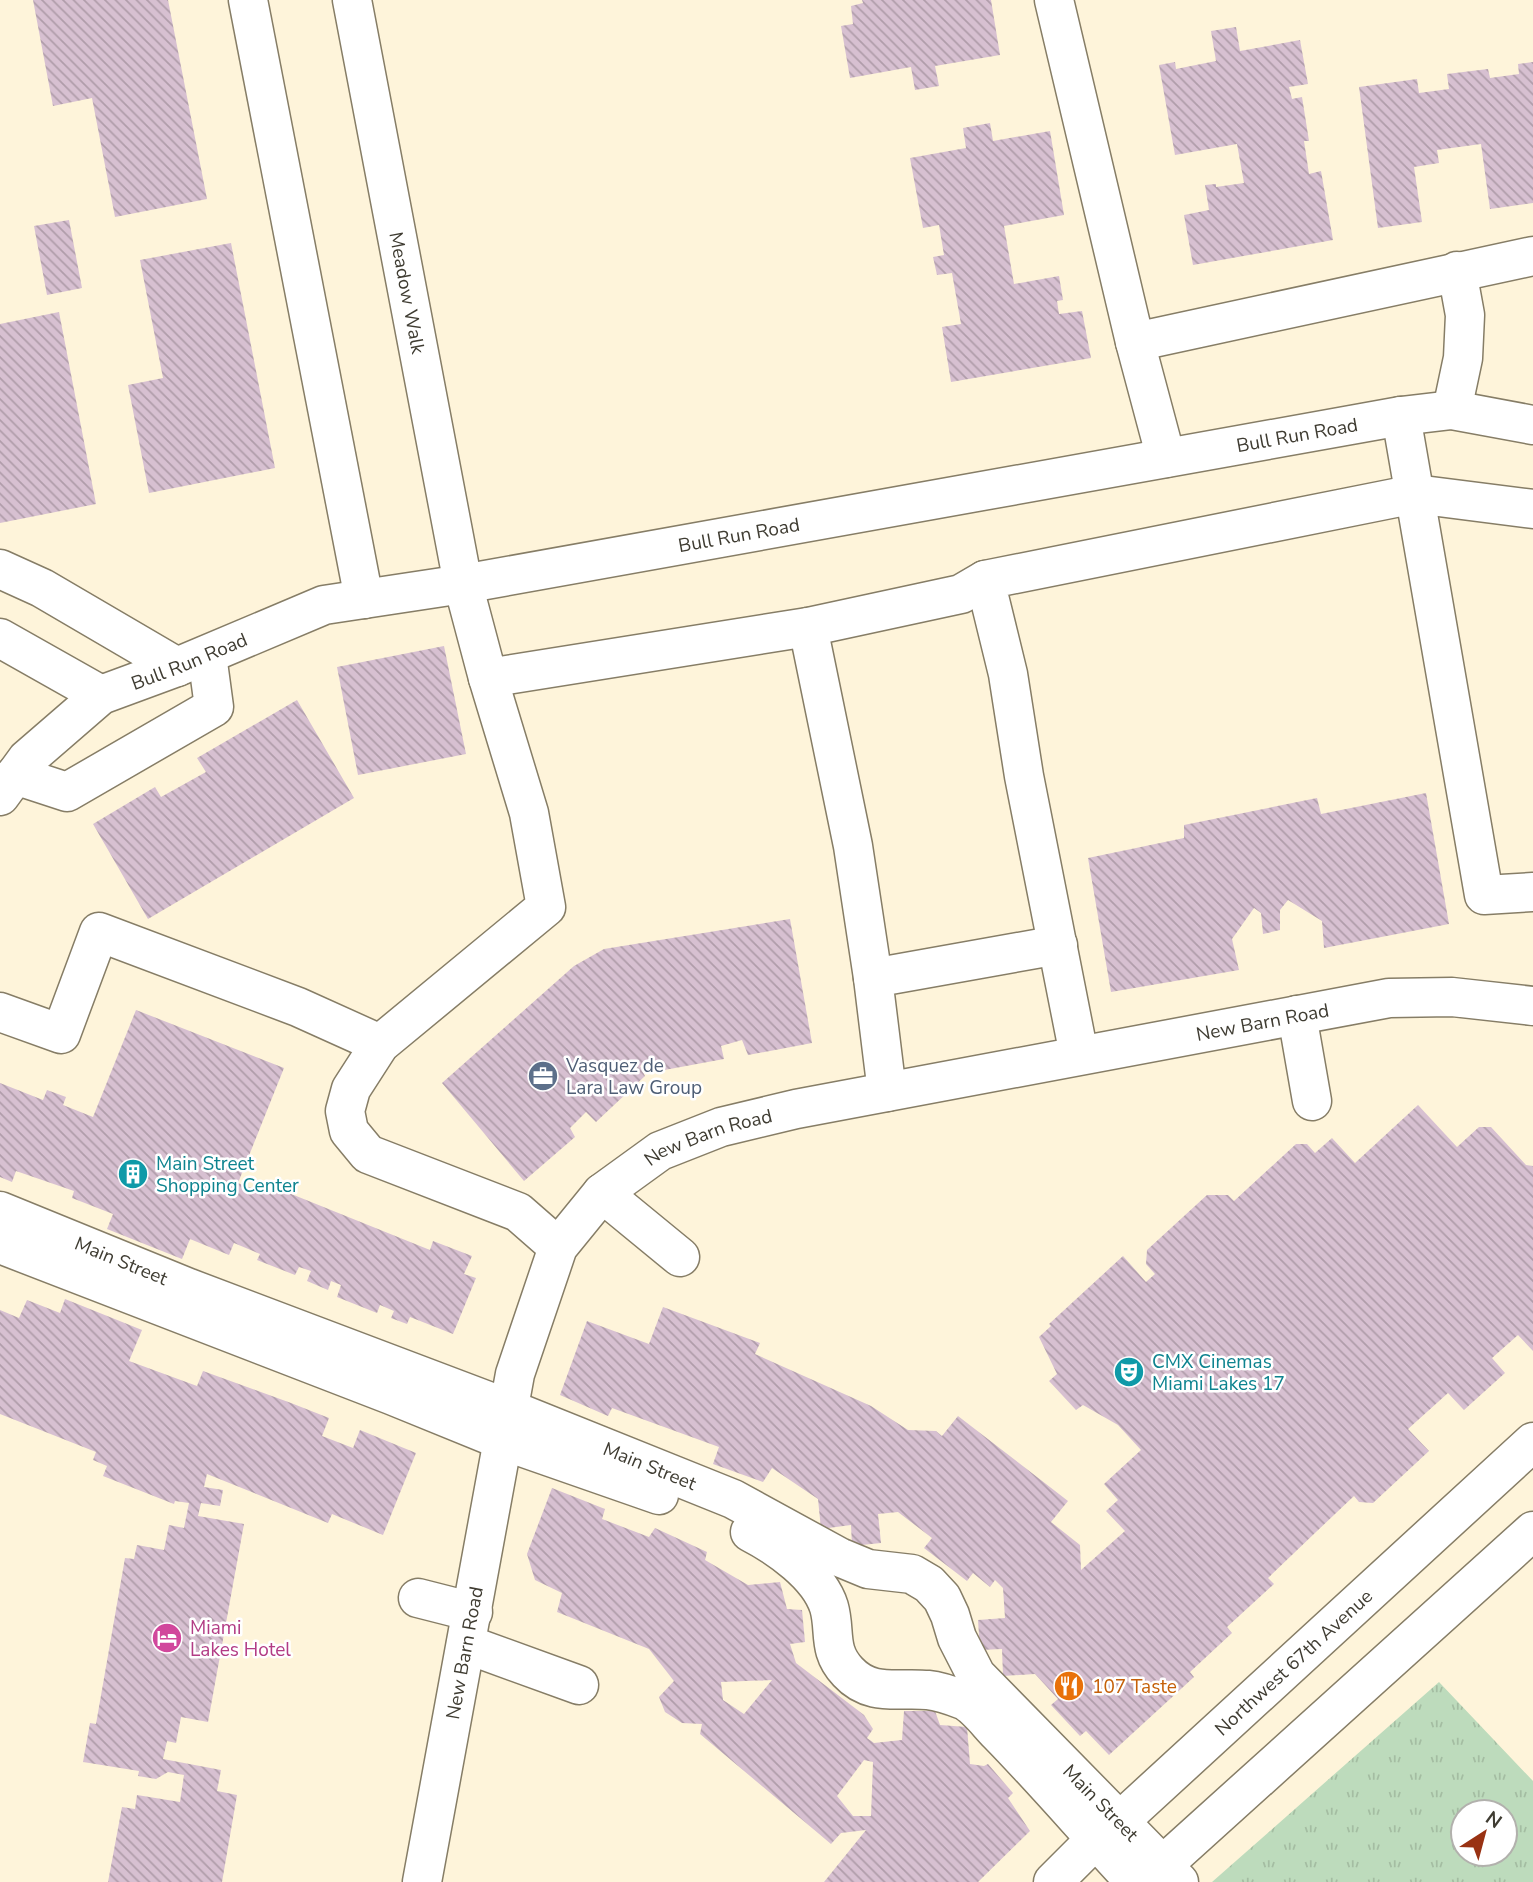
<svg xmlns="http://www.w3.org/2000/svg" width="1533" height="1882" font-family="'Nunito Sans',sans-serif">
<style>
.grass{fill:url(#grass-tufts);fill-rule:evenodd}
.building{fill:url(#building-back-hatch);fill-rule:evenodd}
.lines{fill:none;stroke-linecap:round;stroke-linejoin:round}
.minor-casing{stroke:#867d66;stroke-width:41}
.major-casing{stroke:#867d66;stroke-width:41}
.minor{stroke:#fff;stroke-width:38}
.major{stroke:#fff;stroke-width:38}
.labels{text-anchor:middle;stroke-width:5;stroke-linejoin:round;paint-order:stroke}
.street-label{font-size:19px;fill:#3f3c32;stroke:#fff}
.service-label{font-size:19px;fill:#4e5e75;stroke:#fff;text-anchor:start}
.culture-label{font-size:19px;fill:#0d838f;stroke:#fff;text-anchor:start}
.hotel-label{font-size:19px;fill:#b23c85;stroke:#fff;text-anchor:start}
.food-label{font-size:19px;fill:#c56008;stroke:#fff;text-anchor:start}
</style>
<defs>
<pattern id="grass-tufts" width="24" height="20" patternUnits="userSpaceOnUse" patternTransform="scale(1.75)"><rect width="24" height="20" fill="#bddbbc"/><path d="M3 7l-1-3M5 7V3M7 7l1-3M15 17l-1-3M17 17v-4M19 17l1-3" fill="none" stroke="#a4bda2"/></pattern>
<pattern id="building-back-hatch" width="6" height="6" patternUnits="userSpaceOnUse" patternTransform="scale(1.75)"><rect width="6" height="6" fill="#d7c0d1"/><path d="M-1 5l2 2M0 0l6 6M5-1l2 2" fill="none" stroke="#b09daa"/></pattern>
</defs>
<rect width="100%" height="100%" fill="#fef4da"/>
<path class="grass" d="M1439,1682L1533,1781V1882H1212ZM1463,1812H1505V1854H1463Z"/>
<path class="building" d="M33,0H168L207,199L115,217L92,98L53,106Z
M862,0H991L1000,55L935,66L939,86L915,90L911,67L850,78L841,26L853,24L851,6L863,3Z
M1236,27L1240,51L1300,40L1308,84L1289,87L1292,99L1302,97L1309,141H1304L1309,174L1321,171L1333,240L1193,265L1184,215L1209,210L1205,185L1216,184V187L1244,183L1237,144L1175,155L1159,65L1175,62L1176,69L1216,61L1211,31Z
M1533,62V203L1490,209L1481,144L1437,150L1439,163L1414,167L1422,222L1378,228L1359,87L1417,79L1419,93L1449,89L1447,74L1488,69L1490,78L1519,74L1518,64Z
M990,123L993,141L1050,131L1064,215L1004,226L1014,284L1059,276L1063,300L1057,301L1059,314L1082,311L1091,358L951,382L942,327L961,324L952,273L937,275L933,257L944,255L939,225L923,228L910,158L966,148L963,128Z
M69,220L82,288L47,295L34,226Z
M231,243L275,468L149,493L128,385L163,378L140,260Z
M59,312L96,504L0,523V324Z
M444,646L466,754L358,775L337,667Z
M297,700L354,798L148,919L93,824L155,787L161,797L206,772L197,758Z
M1426,793L1449,924L1324,948L1322,921L1288,900L1280,910V930L1263,934L1261,913L1254,908L1232,939L1239,970L1111,992L1088,858L1184,838V825L1317,798L1321,814Z
M790,919L812,1043L748,1055L742,1040L721,1046L724,1059L659,1071L653,1056L640,1066L645,1076L596,1122L586,1112L570,1128L575,1137L524,1181L442,1083L574,966L604,949Z
M136,1010L284,1068L238,1183L265,1193L269,1185L430,1250L433,1241L472,1256L464,1274L476,1278L453,1334L410,1317L407,1324L391,1318L394,1311L380,1305L377,1313L337,1297L341,1285L331,1281L328,1290L307,1281L311,1271L299,1267L295,1275L257,1260L260,1254L234,1243L229,1255L190,1239L182,1259L107,1229L113,1214L72,1198L74,1191L16,1171L12,1182L0,1177V1083L43,1100L47,1090L66,1097L63,1105L93,1117Z
M1418,1105L1457,1147L1479,1127H1491L1526,1165L1533,1166V1351L1518,1335L1492,1358L1505,1373L1464,1410L1448,1393L1408,1429L1429,1451L1373,1503L1359,1502L1354,1496L1316,1532L1268,1578L1274,1584L1227,1627L1232,1633L1190,1672L1194,1677L1109,1755L1086,1731L1080,1736L1051,1705L1058,1699L1035,1674L1003,1676L1002,1649L980,1650L978,1620L1005,1618L1003,1588L995,1580L990,1587L973,1573L967,1581L924,1548L932,1538L898,1512L878,1514L881,1543L852,1546L851,1525L821,1529L818,1499L772,1468L763,1482L713,1464L719,1447L612,1408L608,1416L560,1395L587,1321L649,1344L663,1307L760,1343L755,1354L871,1406L908,1430L936,1431L942,1436L958,1416L1068,1501L1051,1522L1080,1545L1081,1570L1125,1531L1106,1511L1118,1500L1104,1484L1141,1450L1118,1425L1083,1405L1076,1410L1049,1381L1057,1374L1039,1337L1051,1326L1049,1324L1123,1256L1146,1282L1155,1274L1146,1264L1147,1250L1207,1195H1228L1234,1201L1296,1144H1307L1315,1153L1332,1138L1355,1163Z
M65,1299L142,1330L129,1361L197,1386L203,1371L291,1403L329,1418L322,1436L353,1448L360,1430L416,1453L383,1535L332,1514L328,1523L207,1474L204,1487L223,1490L220,1506L201,1503L198,1516L244,1524L208,1722L181,1717L176,1743L167,1741L163,1759L221,1770L217,1791L237,1795L222,1882H108L122,1807L135,1809L137,1795L180,1802L184,1775L168,1772L156,1779L138,1776L139,1771L83,1762L90,1723L96,1724L125,1558L134,1559L137,1545L164,1550L169,1525L184,1528L189,1503L175,1501L174,1504L103,1476L107,1466L93,1460L96,1452L0,1414V1310L19,1318L27,1300L60,1313Z
M552,1488L605,1509L602,1519L649,1537L655,1528L707,1552L705,1560L748,1585L780,1582L787,1609L802,1610L805,1642L790,1644L796,1663L864,1715L873,1729L867,1738L874,1743L902,1740L904,1711H935L940,1725L967,1727L970,1764L984,1766L988,1764L1013,1793L1008,1798L1030,1831L978,1882H824L866,1830L841,1833L831,1844L700,1734L702,1724L682,1723L665,1712L659,1697L674,1681L649,1649L557,1612L562,1593L535,1580L527,1554ZM772,1680L744,1714L723,1700L721,1682ZM864,1760L873,1762L871,1816H853L837,1796Z"/>
<g class="lines">
<g class="minor-casing">
<g id="minor">
<path d="M248,0L364,599"/>
<path id="s1" d="M352,0L463,584L488,678L808,627L961,594L985,580"/>
<path d="M1054,0L1135,342L1533,256"/>
<path d="M1135,342L1166,458"/>
<path d="M1452,410L1463,358L1465,315L1457,271"/>
<path d="M1401,416L1484,895L1533,892"/>
<path d="M0,569L42,588L177,667"/>
<path d="M808,627L853,846L873,978"/>
<path d="M0,638L101,695"/>
<path d="M488,678L529,813L546,907L380,1044L351,1089L345,1111L349,1131L368,1154L518,1212L558,1247"/>
<path d="M15,775L67,792L214,707L207,655"/>
<path id="s2" d="M0,796L27,759L101,695L177,667L324,605L463,584L1401,416L1452,410L1533,425"/>
<path d="M0,1012L61,1034L99,932L298,1007L380,1044"/>
<path d="M1297,1015L1312,1101"/>
<path d="M1079,1055L1024,776L1008,674L985,580L1415,494L1533,509"/>
<path d="M887,1092L873,978L1058,945"/>
<path d="M602,1193L680,1257"/>
<path id="s3" d="M0,1211L189,1288L509,1409L733,1499L839,1557L868,1569L912,1574L929,1584L942,1598L950,1615L957,1638L976,1675L1179,1882"/>
<path d="M0,1244L391,1395L504,1441L659,1495"/>
<path d="M750,1532C779,1547 819,1575 829,1607C836,1631 827,1650 848,1672C871,1697 898,1687 928,1690C938,1691 953,1696 963,1700C976,1706 988,1723 998,1733C1045,1781 1089,1833 1135,1882"/>
<path d="M418,1598L473,1612"/>
<path d="M466,1644L579,1685"/>
<path id="s4" d="M422,1882L515,1374L558,1247L602,1193L660,1151L721,1127L796,1109L1389,998L1452,997L1533,1006"/>
</g>
</g>
<g class="major-casing">
<g id="major">
<path id="s5" d="M1053,1882L1095,1840L1120,1821L1533,1442"/>
<path d="M1144,1882L1533,1531"/>
</g>
</g>
<use href="#minor" class="minor"/>
<use href="#major" class="major"/>
</g>
<defs>
<g id="office-disc" transform="scale(1.575)"><circle r="9.5" fill="#5c6f8a" stroke="#fff"/><path d="M-6-3h4V-5.5h4V-3h4V5H-6ZM-1-4.5V-3h2v-1.5ZM-6 0V1H6V0Z" fill="#fff"/></g>
<g id="building-disc" transform="scale(1.575)"><circle r="9.5" fill="#0f9aa8" stroke="#fff"/><path d="M-4-6H4V6H1V3H-1V6H-4ZM-2.5-4.3h1.7v1.8h-1.7ZM.8-4.3h1.7v1.8H.8ZM-2.5-1h1.7V.8h-1.7ZM.8-1h1.7V.8H.8Z" fill="#fff"/></g>
<g id="theatre-disc" transform="scale(1.575)"><circle r="9.5" fill="#0f9aa8" stroke="#fff"/><path d="M-5-5.5Q0-4 5-5.5V0Q5 5 0 6Q-5 5-5 0ZM-3.3-2.5H-1v1.5H-3.3ZM1-2.5H3.3v1.5H1ZM-2.8 1Q0 5.5 2.8 1Z" fill="#fff"/></g>
<g id="hotel-disc" transform="scale(1.575)"><circle r="9.5" fill="#d1479c" stroke="#fff"/><path d="M-6-4.5h1.5V1H6V5H4.5V3h-9V5H-6ZM-4 0a1.8 1.8 0 1 1 3.6 0ZM.5 0V-2.5h3Q6-2.5 6 0Z" fill="#fff"/></g>
<g id="restaurant-disc" transform="scale(1.575)"><circle r="9.5" fill="#e8710a" stroke="#fff"/><path d="M-5-6h1v4h1v-4h1v4h1v-4h1v5L-1.5 .5V6h-2V.5L-5-1ZM5-6V6H3V1.5H1.5Q1.5-4 5-6Z" fill="#fff"/></g>
</defs>
<g fill-rule="evenodd">
<use href="#office-disc" x="543" y="1076"/>
<use href="#building-disc" x="133" y="1174"/>
<use href="#theatre-disc" x="1129" y="1372"/>
<use href="#hotel-disc" x="167" y="1638"/>
<use href="#restaurant-disc" x="1069" y="1686"/>
</g>
<g class="labels">
<g class="street-label">
<text dy="7" stroke="none"><textPath href="#s1" startOffset="298">Meadow Walk</textPath></text>
<text dy="7" stroke="none"><textPath href="#s2" startOffset="1372">Bull Run Road</textPath></text>
<text dy="7" stroke="none"><textPath href="#s2" startOffset="805">Bull Run Road</textPath></text>
<text dy="7" stroke="none"><textPath href="#s2" startOffset="238">Bull Run Road</textPath></text>
<text dy="7" stroke="none"><textPath href="#s4" startOffset="1409">New Barn Road</textPath></text>
<text dy="7" stroke="none"><textPath href="#s4" startOffset="842">New Barn Road</textPath></text>
<text dy="7" stroke="none"><textPath href="#s3" startOffset="131">Main Street</textPath></text>
<text dy="7" stroke="none"><textPath href="#s3" startOffset="698">Main Street</textPath></text>
<text dy="7" stroke="none"><textPath href="#s4" startOffset="233">New Barn Road</textPath></text>
<text dy="7" stroke="none"><textPath href="#s5" startOffset="326">Northwest 67th Avenue</textPath></text>
<text dy="7" stroke="none"><textPath href="#s3" startOffset="1286">Main Street</textPath></text>
</g>
<g class="service-label">
<text x="566" y="1072">Vasquez de<tspan x="566" dy="22">Lara Law Group</tspan></text>
</g>
<g class="culture-label">
<text x="156" y="1170">Main Street<tspan x="156" dy="22">Shopping Center</tspan></text>
<text x="1152" y="1368">CMX Cinemas<tspan x="1152" dy="22">Miami Lakes 17</tspan></text>
</g>
<g class="hotel-label">
<text x="190" y="1634">Miami<tspan x="190" dy="22">Lakes Hotel</tspan></text>
</g>
<g class="food-label">
<text x="1092" y="1693">107 Taste</text>
</g>
</g>
<g transform="translate(1484 1833) rotate(36)"><circle r="33" fill="#ffffff" stroke="#b2b1ad" stroke-width="2"/>
<path d="M0-5L12 26L0 18L-12 26Z" fill="#993213"/>
<text y="-10" font-size="19" font-weight="bold" text-anchor="middle" fill="#3f3c32">N</text>
</g>
</svg>
